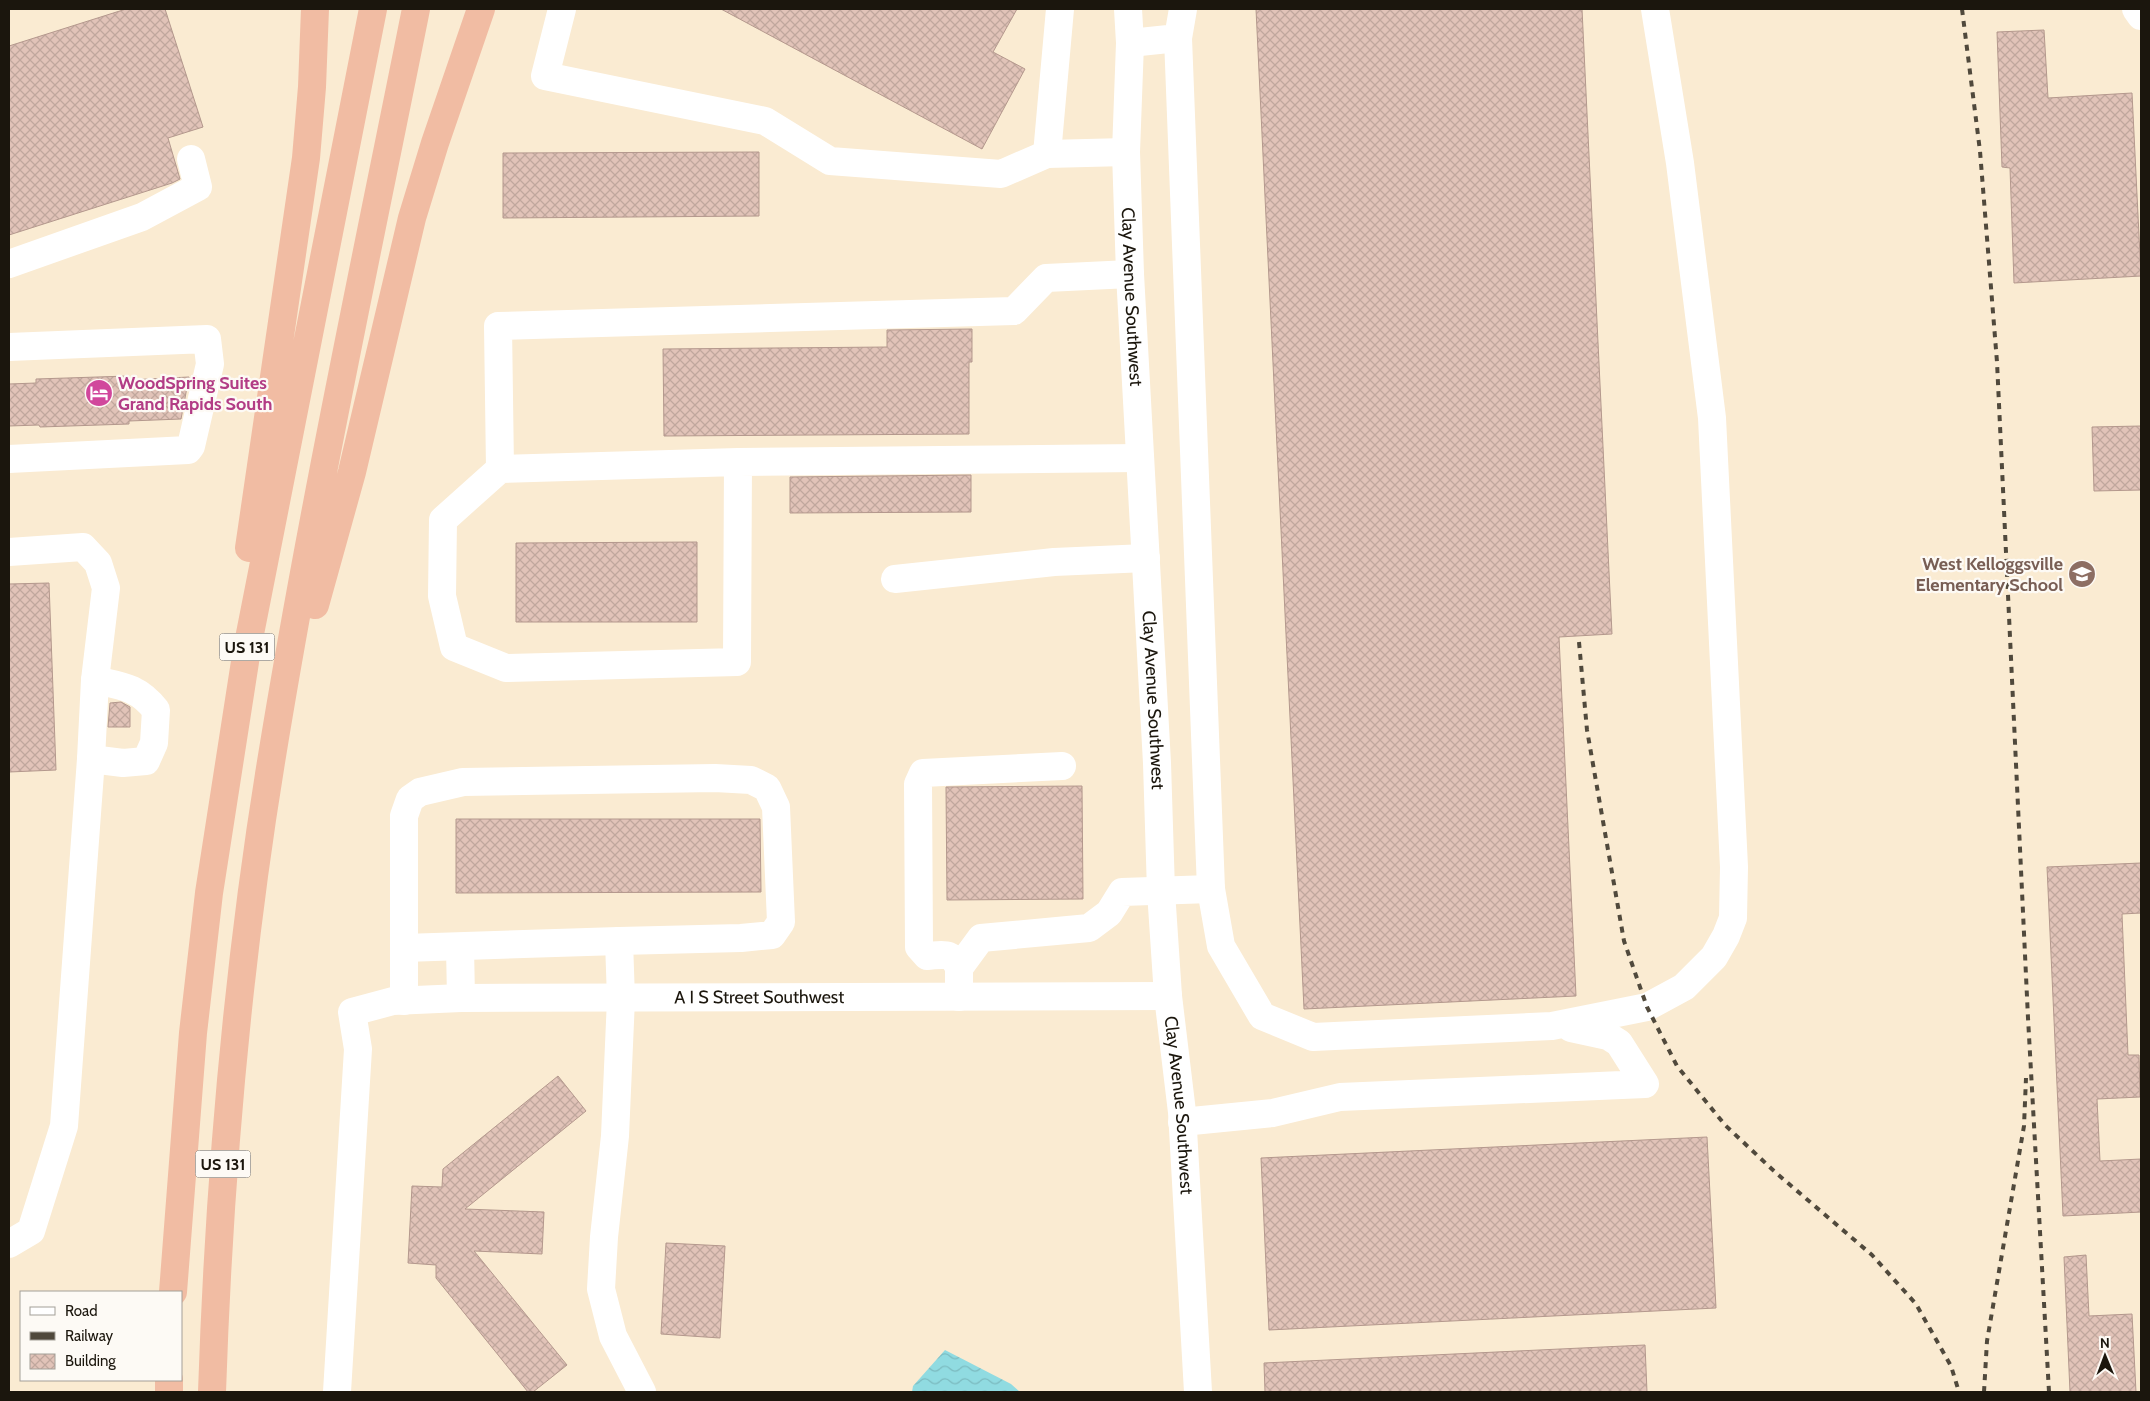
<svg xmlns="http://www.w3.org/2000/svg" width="2150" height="1401" font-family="Cabin,sans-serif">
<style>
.water{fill:url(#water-waves)}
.building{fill:url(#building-cross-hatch);stroke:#b4988d}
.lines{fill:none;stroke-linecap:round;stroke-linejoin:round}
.minor{stroke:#fff;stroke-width:28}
.highway{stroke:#f1bca3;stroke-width:28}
.rail{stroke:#50493c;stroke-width:4;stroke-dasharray:6 6;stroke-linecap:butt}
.labels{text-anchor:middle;stroke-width:4.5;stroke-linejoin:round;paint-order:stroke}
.shield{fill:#fdfaf5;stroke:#5f5a53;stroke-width:1}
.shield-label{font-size:16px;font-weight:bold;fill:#1b160d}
.street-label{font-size:18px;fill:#1b160d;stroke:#fdfaf5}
.hotel-label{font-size:18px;font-weight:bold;fill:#b23c85;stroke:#fdfaf5;text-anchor:start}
.education-label{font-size:18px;font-weight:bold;fill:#785e54;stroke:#fdfaf5;text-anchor:end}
</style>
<defs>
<pattern id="water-waves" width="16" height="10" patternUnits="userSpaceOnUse" patternTransform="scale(1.25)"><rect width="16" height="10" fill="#90dbe1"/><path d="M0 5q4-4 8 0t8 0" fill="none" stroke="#7cbbc0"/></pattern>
<pattern id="building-cross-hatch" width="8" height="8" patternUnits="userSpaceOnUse" patternTransform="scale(1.25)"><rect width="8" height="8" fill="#e1c3b8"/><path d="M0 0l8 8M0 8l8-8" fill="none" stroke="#c0a79d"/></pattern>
</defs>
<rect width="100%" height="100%" fill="#faebd2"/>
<path class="water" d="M945,1350L1011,1384L1020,1392H912L913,1386Z"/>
<path class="building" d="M126,9H165L203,127L168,138L180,179L172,183L9,235V46Z
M721,9H1017L993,52L1025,69L982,149Z
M1256,9H1582L1612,634L1559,637L1576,996L1304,1009Z
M2044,30L2048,98L2132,93L2141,276L2014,283L2010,168L2002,167L1997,32Z
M759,152V216L503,218V153Z
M972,329V362H969V434L664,436L663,349L887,347V330Z
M128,376V380L189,377L181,419L129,421V424L40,427L39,425L9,426V384L36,383V379Z
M2141,426V490L2094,491L2092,427Z
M971,475V512L790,513V477Z
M697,542V622H516V543Z
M49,583L56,770L9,772V584Z
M121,702L130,707V727H108L110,703Z
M1082,786L1083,899L947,900L946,787Z
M456,819H760L761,892L456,893Z
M2141,863V913L2122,914L2128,1055H2139L2140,1097L2097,1099L2100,1161L2141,1159V1212L2063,1216L2047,867Z
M558,1076L586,1111L465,1209L544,1212L542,1254L474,1251L567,1365L533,1392H528L436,1278V1265L408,1263L412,1186L442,1187L443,1169Z
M1707,1137L1716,1308L1269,1330L1261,1158Z
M666,1243L725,1246L720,1338L661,1334Z
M2086,1255L2089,1316L2132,1314L2136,1392H2070L2064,1257Z
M1645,1345L1647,1392H1265L1264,1363Z"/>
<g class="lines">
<g class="minor">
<path d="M562,9L545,76L765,121L830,161L1001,174L1047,154L1126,152"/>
<path id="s1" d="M1128,9L1130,43L1126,152L1130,274L1157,763L1161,891L1168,996L1182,1112L1198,1392"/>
<path d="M2136,9L2141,16"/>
<path d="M1130,43L1178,38L1183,9"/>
<path d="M1047,154L1060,9"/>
<path d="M9,264L142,217L198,187L191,159"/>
<path d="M9,347L207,339L210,364L191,446L188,450L9,459"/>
<path d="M738,462L737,662L506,668L454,647L442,596L443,520L500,469L738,462L1140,458"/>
<path d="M500,469L498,326L1014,311L1046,278L1130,274"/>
<path d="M9,552L83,547L98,563L106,588L95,680L91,759L64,1126L31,1231L9,1244"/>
<path d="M895,579L1054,562L1146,558"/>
<path d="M91,759L123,763L146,761L154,743L156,710C138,687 122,686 95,680"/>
<path d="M1211,889L1221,946L1262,1016L1313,1037L1552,1026L1647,1007L1684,987L1714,957L1726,936L1733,918L1734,867L1712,418L1680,163L1655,9"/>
<path d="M460,947L461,998"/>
<path d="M404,948L619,941"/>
<path d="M959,968C952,951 943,955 927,956L919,947L918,784L923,773L1062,766"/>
<path d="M959,997V968L981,938L1089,928L1109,913L1122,892L1211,889L1178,38"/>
<path d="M404,1001V816L410,799L420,792L463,782L715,778L751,780L767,788L776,807L781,922L772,935L741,938L619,941L621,999L615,1136L604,1237L601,1289L613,1336L642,1392"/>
<path d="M1182,1122L1273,1113L1340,1097L1645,1084L1619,1043L1608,1036L1571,1028"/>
<path id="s2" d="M337,1392L358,1049L352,1012L393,1001L461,998L1168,996"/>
</g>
<path class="highway" d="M249,548L306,158L312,87L315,9
M315,605L352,472L412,218L435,143L481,9
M173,1292L193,1033L209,893L247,649L373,9
M169,1392V1380
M212,1392C219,1181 237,970 271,762C312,510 366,259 416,9"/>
<path class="rail" d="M1962,9L1980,151L1997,362L2028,1018L2049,1392
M1579,642L1587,730L1624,941L1647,1007L1677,1066L1725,1125L1775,1172L1872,1255L1916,1304L1951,1366L1959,1392
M1984,1392L1987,1341L2024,1126L2026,1078"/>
</g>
<defs>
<g id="hotel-disc" transform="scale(1.4375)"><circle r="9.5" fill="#d1479c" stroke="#fdfaf5"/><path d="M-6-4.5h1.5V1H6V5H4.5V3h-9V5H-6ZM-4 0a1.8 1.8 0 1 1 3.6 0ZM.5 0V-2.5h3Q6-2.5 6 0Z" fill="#fff"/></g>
<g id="school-disc" transform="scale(1.4375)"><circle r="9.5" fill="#8d6e63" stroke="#fdfaf5"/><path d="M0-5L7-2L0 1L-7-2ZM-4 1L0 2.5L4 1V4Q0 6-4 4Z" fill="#fff"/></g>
</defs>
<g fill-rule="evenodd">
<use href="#hotel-disc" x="99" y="393"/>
<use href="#school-disc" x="2082" y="574"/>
</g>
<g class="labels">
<g class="shield">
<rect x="219.5" y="633.5" width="55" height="27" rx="4"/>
<rect x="195.5" y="1150.5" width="55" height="27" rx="4"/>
</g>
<g class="shield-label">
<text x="247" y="653">US 131</text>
<text x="223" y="1170">US 131</text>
</g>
<g class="street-label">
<text dy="6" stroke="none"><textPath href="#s1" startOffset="288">Clay Avenue Southwest</textPath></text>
<text dy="6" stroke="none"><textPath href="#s1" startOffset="692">Clay Avenue Southwest</textPath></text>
<text dy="6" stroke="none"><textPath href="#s2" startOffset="790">A I S Street Southwest</textPath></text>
<text dy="6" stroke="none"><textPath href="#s1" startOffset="1098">Clay Avenue Southwest</textPath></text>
</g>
<g class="hotel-label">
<text x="118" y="389">WoodSpring Suites<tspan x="118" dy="21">Grand Rapids South</tspan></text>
</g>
<g class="education-label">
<text x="2063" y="570">West Kelloggsville<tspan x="2063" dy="21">Elementary School</tspan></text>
</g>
</g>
<rect width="2150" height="1401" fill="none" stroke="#1b160d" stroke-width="20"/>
<rect x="20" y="1291" width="162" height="90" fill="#fdfaf5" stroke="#a39f98"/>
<rect x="30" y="1307" width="25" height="8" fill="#ffffff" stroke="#a39f98"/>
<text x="65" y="1316" font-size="15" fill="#1b160d">Road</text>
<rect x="30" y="1332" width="25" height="8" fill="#50493c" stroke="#a39f98"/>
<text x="65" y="1341" font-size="15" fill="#1b160d">Railway</text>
<rect x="30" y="1354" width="25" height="15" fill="url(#building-cross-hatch)" stroke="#a39f98"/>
<text x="65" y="1366" font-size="15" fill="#1b160d">Building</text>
<g transform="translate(2105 1356) rotate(359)" stroke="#fdfaf5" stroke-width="4" paint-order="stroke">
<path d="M0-4L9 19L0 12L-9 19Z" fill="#1b160d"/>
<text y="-8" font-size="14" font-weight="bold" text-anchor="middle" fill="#1b160d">N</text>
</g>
</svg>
